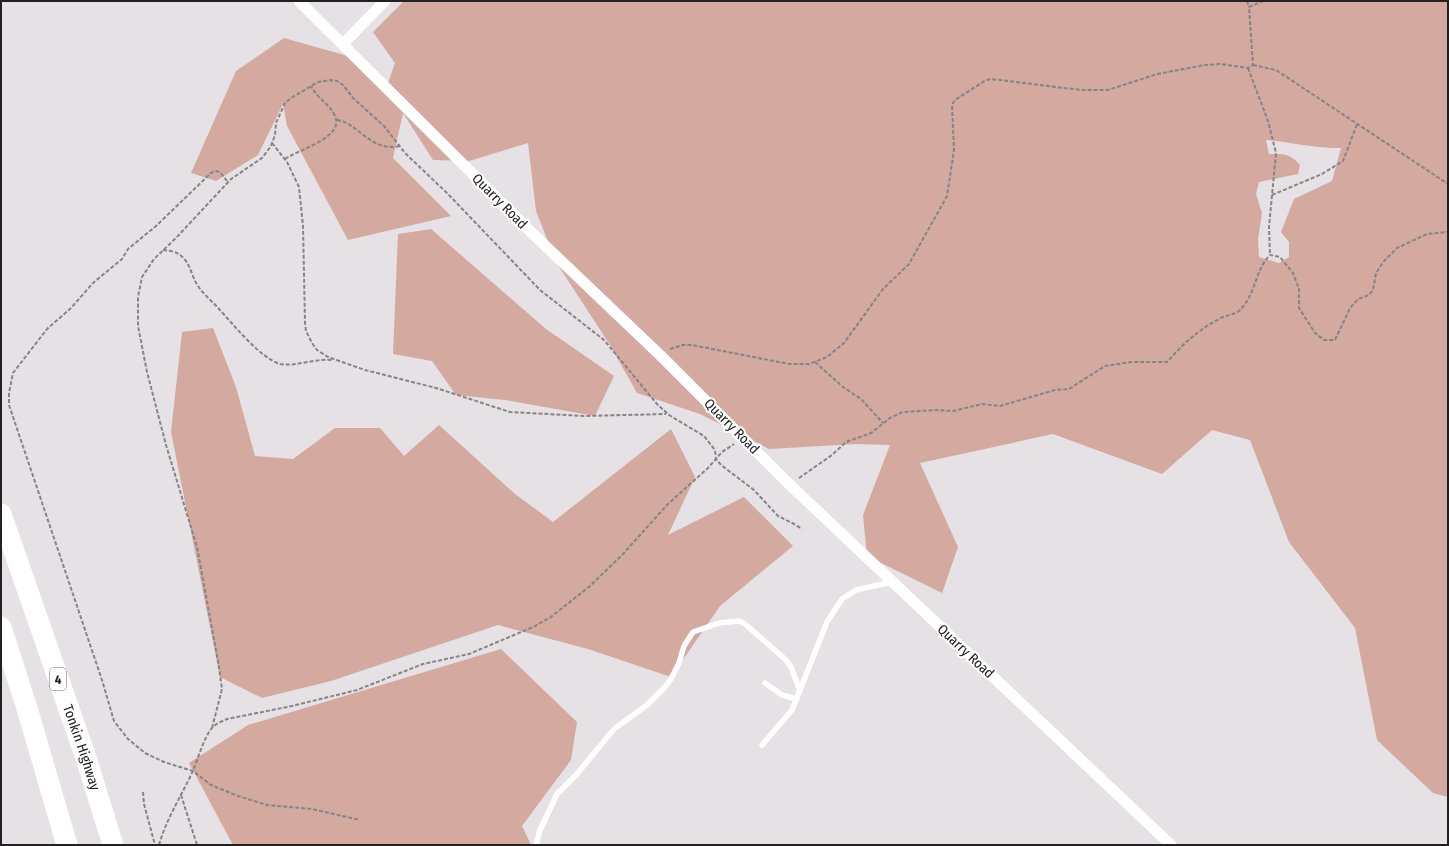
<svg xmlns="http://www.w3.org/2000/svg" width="1449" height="846" font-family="'Fira Sans Condensed',sans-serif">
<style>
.forest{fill:#d3a9a0;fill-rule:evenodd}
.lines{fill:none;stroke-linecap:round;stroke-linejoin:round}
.path{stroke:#878386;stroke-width:2;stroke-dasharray:4 2;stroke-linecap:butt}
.lane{stroke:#fff;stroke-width:5.5}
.street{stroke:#fff;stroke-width:11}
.highway{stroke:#fff;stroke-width:21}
.labels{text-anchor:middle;stroke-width:4;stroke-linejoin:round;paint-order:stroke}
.shield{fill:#fff;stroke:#646364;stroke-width:1}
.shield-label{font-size:13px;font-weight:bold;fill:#222021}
.street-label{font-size:14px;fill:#222021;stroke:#fff}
</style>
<rect width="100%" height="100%" fill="#e6e1e5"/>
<path class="forest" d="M404,1H1448V797L1433,793L1377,740L1355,628L1289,542L1250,440L1212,430L1162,474L1053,434L920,463L958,547L942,593L867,556L863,515L890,445L856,444L769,449L700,414L637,393L610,345L556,262L536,211L528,143L469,161L433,160L403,113L393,158L451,216L348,240L287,126L283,104L258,155L216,181L191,173L236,71L284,38L355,58L385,92L395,63L373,32ZM1266,140C1291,142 1315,149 1341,148L1332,181L1294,199L1281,232L1289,242V257L1279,263L1259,257L1258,239L1262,213L1256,194L1259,182L1298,174L1300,165C1289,153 1285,154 1269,154Z
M431,229L546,329L614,376L595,416L505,400L456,395L432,361L393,354L398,234Z
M213,328L236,387L255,456L293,459L335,428H380L404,456L439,425L515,494L553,522L671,429L695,477L668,535L744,497L793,546L720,606L671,677L588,649L498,625L331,681L262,698L220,677L171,432L182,332Z
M501,649L577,722L571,760L522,826L531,845H233L189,763L248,725Z"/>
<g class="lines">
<path class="path" d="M1247,1L1249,7
M1253,65L1276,70L1448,184
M1248,68L1268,121L1276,153L1269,227L1270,255
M337,120C357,122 371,153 400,146
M272,143L287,162L299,187L303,226L305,323L306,331L312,343L317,350L328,357L365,370L436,388L510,412L584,416L666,414
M285,159C297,150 348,137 334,114C328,103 317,98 311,86
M227,181L220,172L215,171L211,173L156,226L128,249L122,259L93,283L71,308L47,329L13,373L9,393V405L102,680L114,721L128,739L145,753L164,762L193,771L211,785L238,796L267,805L312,809L360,820
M1272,195L1322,174L1343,161L1357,124
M163,250C169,251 175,251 180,255C191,263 191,276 198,286C204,295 212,301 219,309C233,324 260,358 280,364C296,367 315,358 332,360
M670,349L683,345H692L789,364H809L827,357L844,343L883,289L909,264L947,196L954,150L952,105L955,100L986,80L991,79L1081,90H1108L1157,74L1205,65L1221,64L1248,68L1253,65L1249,7L1263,1
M815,362L843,387L861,399L883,423
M799,478L832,455L846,442L871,433L890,418L903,412L935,410L953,411L982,404L1000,406L1055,390L1069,389L1105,366L1131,362H1167C1182,345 1198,330 1219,319C1225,315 1236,315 1241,309C1256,293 1255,270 1270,255L1280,257L1293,273L1299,289V308L1315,333L1324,340H1335L1350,308L1358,299L1369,295L1373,290L1376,273L1384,261L1397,248L1427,234L1448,232
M212,728L222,689L218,661L197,547L166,445L147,372L138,326V297L142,277L154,259L176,238L231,179L262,158L271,146L275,135L276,123L285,103L291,98L318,82L330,80L337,81L343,85L353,98L384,126L405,153L448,194L540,290L604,340L657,404L669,415L704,436L715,450L716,459L721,465L754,490L778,516L794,524L802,529
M143,792L144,804L155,845
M181,795L197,845
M159,845C166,820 180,798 191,775C198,760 202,742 211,729C215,724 222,721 227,719L292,706L357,690L423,664L469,654L533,627L551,617L590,586L623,554L667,505L708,468L722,452L734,444"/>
<path class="lane" d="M765,683L782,695L797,699
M762,745L792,710L827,622L842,599L856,590L892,582
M536,845L540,830L557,794L576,775L614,729L647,705L664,688L671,679L679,663L684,646L693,632L719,623L739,621L745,624L786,660L791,667L800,691"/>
<path class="street" d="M299,1L534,235L661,356L789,484L1171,845
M343,44L385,1"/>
<g class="highway">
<path id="s1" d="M1,514L86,758L113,845"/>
<path d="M1,627L26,705L67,845"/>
</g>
</g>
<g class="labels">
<rect class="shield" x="50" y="668" width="16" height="22" rx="3"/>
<g class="shield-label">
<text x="58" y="684">4</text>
</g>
<g class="street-label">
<text transform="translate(500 201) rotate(45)" y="5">Quarry Road</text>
<text transform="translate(732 426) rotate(45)" y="5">Quarry Road</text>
<text transform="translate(966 651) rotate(43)" y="5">Quarry Road</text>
<text dy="5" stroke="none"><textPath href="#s1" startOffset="247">Tonkin Highway</textPath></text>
</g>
</g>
<rect width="1449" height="846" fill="none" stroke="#222021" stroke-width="4"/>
</svg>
